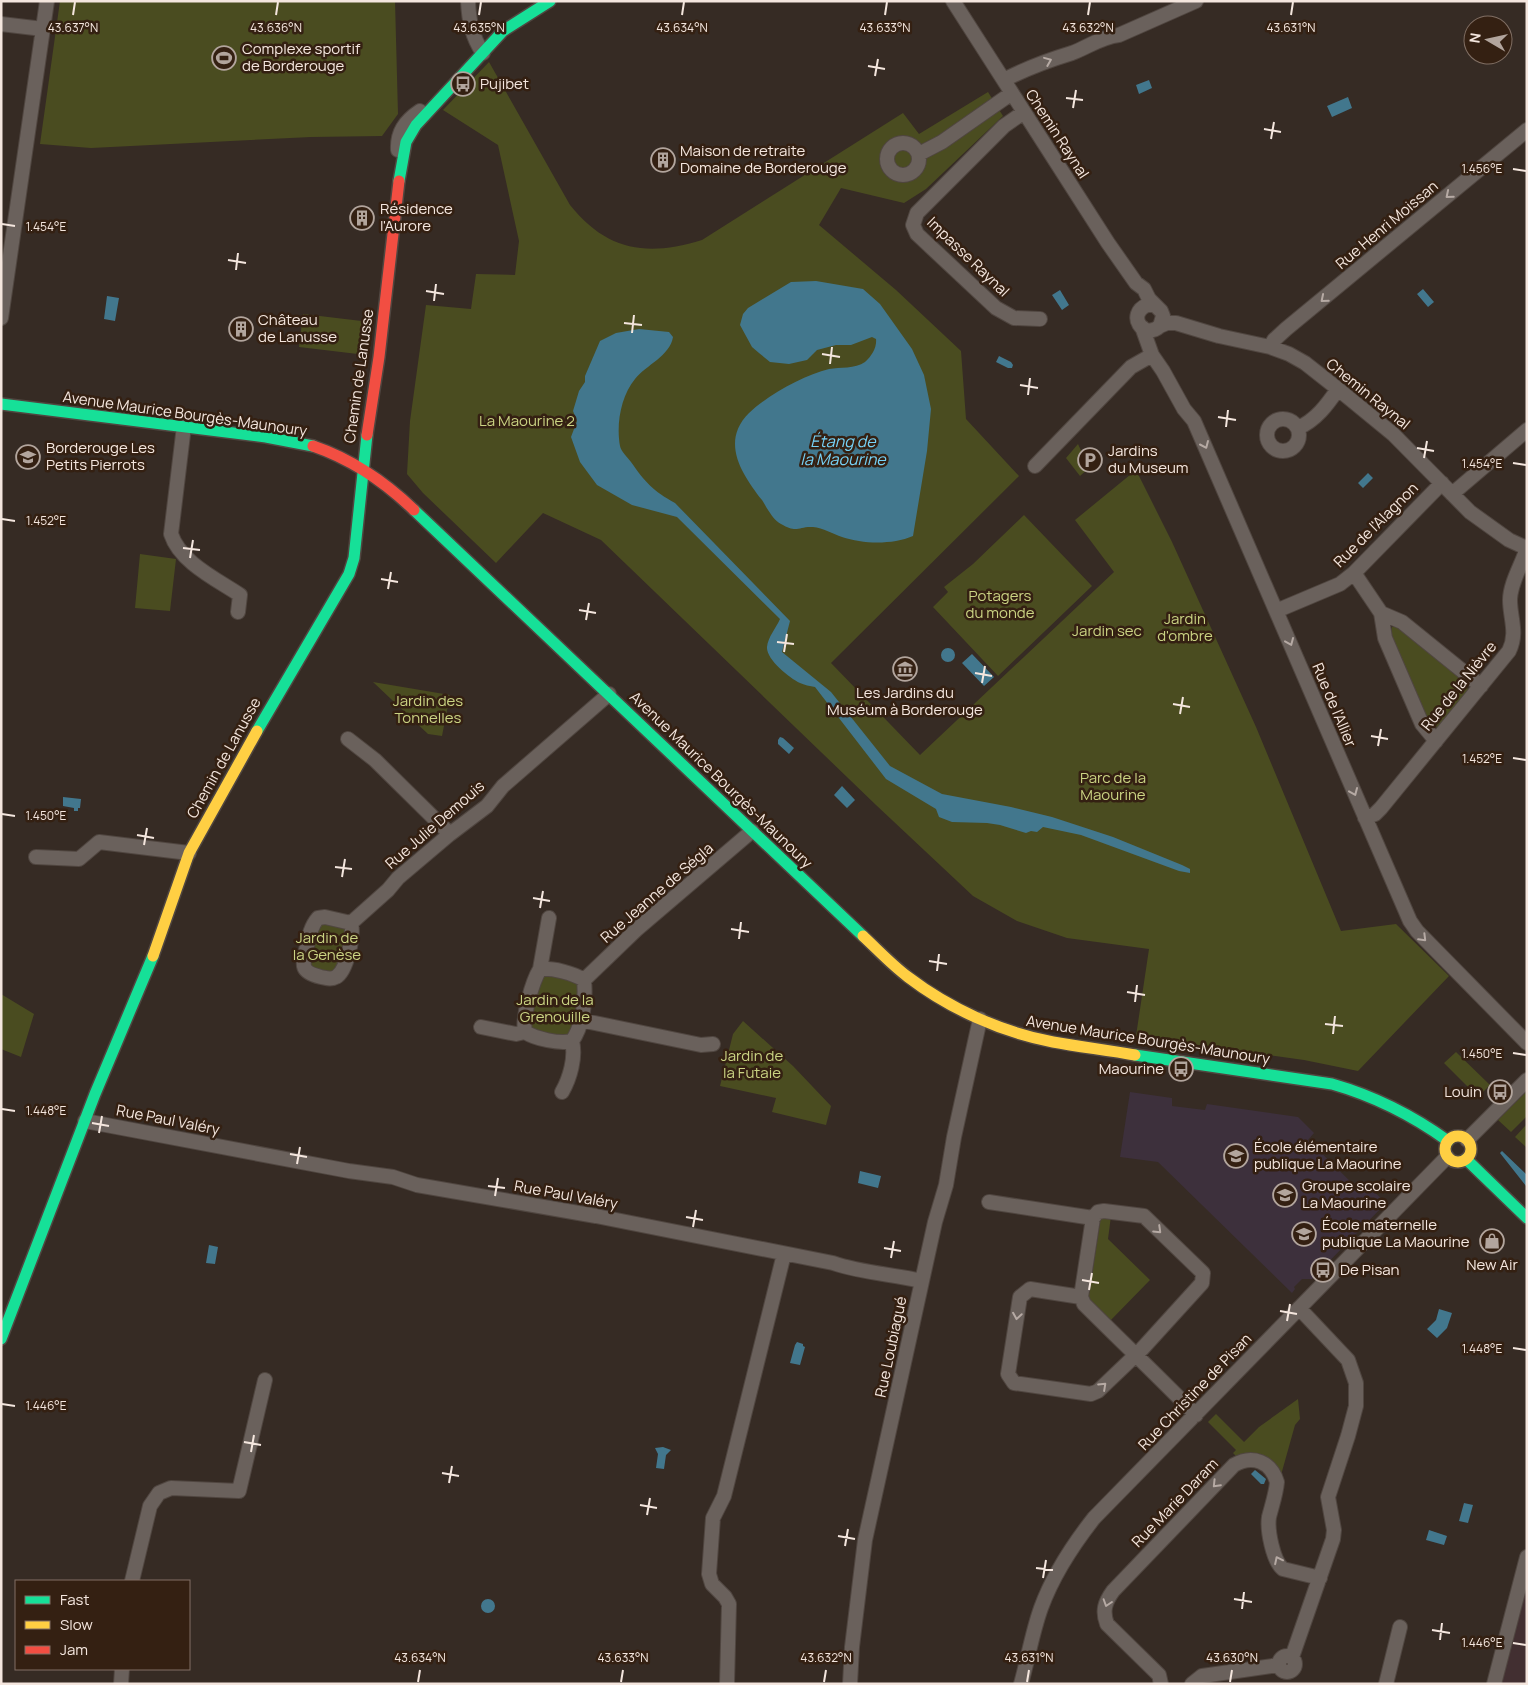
<svg xmlns="http://www.w3.org/2000/svg" width="1528" height="1685" font-family="Manrope,sans-serif">
<style>
.commercial{fill:#422f31}
.education{fill:#3d303c}
.green{fill:#4a4c20}
.water{fill:#42778d}
.lines{fill:none;stroke-linecap:round;stroke-linejoin:round}
.street-casing{stroke:#504640;stroke-width:16}
.fast-casing{stroke:#504640;stroke-width:14}
.slow-casing{stroke:#504640;stroke-width:14}
.jam-casing{stroke:#504640;stroke-width:14}
.street{stroke:#6a615c;stroke-width:14}
.fast{stroke:#16e098;stroke-width:11}
.slow{stroke:#ffcf43;stroke-width:11}
.jam{stroke:#f24e42;stroke-width:11}
.oneway{stroke:#b6aaa4}
.ticks{fill:none;stroke:#f4e6de;stroke-width:2}
.labels{text-anchor:middle;stroke-width:5;stroke-linejoin:round;paint-order:stroke}
.poi-label{font-size:15px;fill:#f4e6de;stroke:#342012;text-anchor:start}
.street-label{font-size:15px;fill:#f4e6de;stroke:#342012}
.park-label{font-size:15px;fill:#cad383;stroke:#342012}
.water-label{font-size:16px;font-style:italic;fill:#76d2f7;stroke:#342012}
.ticks-label{font-size:12px;text-anchor:middle;fill:#f4e6de;stroke:#342012;stroke-width:5;stroke-linejoin:round;paint-order:stroke}
</style>
<rect width="100%" height="100%" fill="#362b24"/>
<path class="commercial" d="M1527,1576V1684H1500Z"/>
<path class="education" d="M1130,1092L1172,1098V1106L1205,1110L1207,1104L1298,1117L1314,1133L1308,1140L1356,1187L1363,1181L1386,1203L1312,1279H1302L1294,1287L1295,1289L1292,1293L1158,1162L1120,1157Z"/>
<path class="green" d="M60,1H395L398,114L382,136L311,137L91,148L40,144Z
M489,62L570,205C607,251 647,257 702,240L903,113L919,134L988,92L1003,116L926,189L904,203L841,188L819,225L896,290L961,351L966,419L1019,476L831,663L920,755L1114,572L1075,520L1136,470L1172,542L1256,727L1341,931L1396,924L1449,976L1358,1071L1304,1060L1136,1036L1149,949L1067,938L1017,921L973,896L876,805L601,540L543,513L496,563L423,493L407,474L410,421L426,305L471,309L476,274L515,275L519,241L498,145L443,110Z
M303,314L370,322L366,355L299,347Z
M1078,444L1089,468L1080,476L1066,458Z
M1024,515L1092,586L998,676L933,607L948,592L944,587L973,564Z
M140,554L176,559L170,611L135,608Z
M1395,626L1400,627L1465,680L1468,690L1443,724L1437,727L1429,724L1390,637L1392,627Z
M373,682L450,695L442,736L428,734Z
M324,922L344,928L347,935L338,967L331,973L309,967L315,930Z
M553,974L578,984L582,994L569,1036L558,1038L528,1027L539,979L546,975Z
M1,994L34,1014L21,1057L1,1049Z
M743,1021L793,1066L831,1106L826,1125L772,1112L776,1098L720,1086L733,1034Z
M1456,1052L1490,1085L1478,1097L1444,1063Z
M1527,1091V1116L1511,1132L1498,1120Z
M1527,1124V1148L1515,1137Z
M1101,1216H1111L1108,1239L1150,1280L1109,1322L1088,1301Z
M1298,1399L1300,1419L1295,1425L1281,1475L1239,1459L1233,1453L1236,1450L1208,1422L1216,1414L1244,1442L1259,1427Z"/>
<path class="water" d="M1149,80L1152,88L1139,94L1136,85Z
M1348,97L1352,108L1332,117L1327,106Z
M816,281L863,289L880,304L912,349L924,375L931,409L927,451L913,536C892,545 863,544 842,537C833,534 823,528 813,527C798,526 798,534 781,524C773,520 767,508 762,500C742,474 720,442 749,413C768,395 804,375 829,369C840,367 855,369 865,362C872,356 877,347 876,339L872,337L851,345H836L817,350L807,360L789,364L770,362L759,353L752,347L740,325L743,314L748,308L791,282Z
M1423,289L1434,302L1428,307L1417,294Z
M1060,290L1069,305L1062,310L1052,295Z
M107,296L119,298L115,321L104,319Z
M639,329L669,332L673,337C670,356 646,365 635,379C621,396 616,424 620,446C621,451 627,457 631,462C645,482 653,491 675,503L790,621L782,652L831,692L890,766L942,794L1011,807L1052,817L1113,837L1182,865L1190,869V873L1179,871L1081,835L1043,827L1037,832L1031,831L1026,833L1000,825L987,823L952,822L939,817L936,809L886,779L815,687C810,686 804,685 800,683C789,678 766,659 767,647C768,637 776,628 780,619L677,517L632,505L597,485L580,462L571,437L577,421L573,411L579,391L585,382V376L600,341L616,333Z
M999,356L1011,362L1013,365L1012,368H1008L996,362Z
M1368,473L1373,478L1363,488L1358,483Z
M941 655a7 7 0 1 1 14 0a7 7 0 1 1-14 0Z
M972,654L994,677L984,686L962,663Z
M780,737L783,738L794,748L789,754L778,744V740Z
M842,786L855,800L847,808L834,795Z
M63,797L81,799L80,808H78V811H74V808L63,806Z
M1502,1151L1527,1175L1526,1186L1500,1153Z
M860,1171L881,1176L878,1188L858,1183Z
M209,1245L218,1247L215,1264L206,1263Z
M1439,1309L1452,1313L1447,1328L1437,1338L1427,1329L1436,1320Z
M797,1342L803,1344V1346L805,1347L800,1365L790,1363L795,1345Z
M663,1447L671,1450L666,1455L664,1469L656,1468L658,1454L655,1448Z
M1255,1470L1266,1479L1264,1484H1261L1251,1474Z
M1464,1503L1473,1505L1468,1523L1459,1521Z
M1429,1530L1447,1536L1444,1545L1426,1540Z
M481 1606a7 7 0 1 1 14 0a7 7 0 1 1-14 0Z"/>
<g class="lines">
<g class="street-casing">
<path id="street" d="M468,1C469,21 472,37 483,53
M953,1L1108,243L1136,283L1144,289L1149,299L1161,311L1163,316L1160,326C1143,341 1126,314 1147,305H1154
M1,24L43,29
M1004,80C1025,69 1049,60 1072,53C1088,47 1101,37 1119,35L1196,1
M1024,112L1004,126L917,213L913,225L917,234L996,308L1014,318L1040,319
M887 159a16 16 0 1 1 32 0a16 16 0 1 1-32 0Z
M398,150C397,132 405,121 420,111
M919,154L942,142L1012,93
M1,318L47,1
M1160,326L1167,323H1176L1219,336L1270,347L1289,354L1305,363L1338,389L1393,434L1470,512L1509,540L1522,546
M1142,327L1152,355L1163,371L1184,409L1194,421L1410,921L1417,931L1527,1043
M1270,347L1274,340L1286,329L1527,130
M1267 435a16 16 0 1 1 32 0a16 16 0 1 1-32 0Z
M184,426L171,534C180,562 216,579 240,595L238,612
M1298,428C1316,420 1327,405 1338,389
M1035,466L1131,367L1152,355
M1452,494L1527,430
M1354,573L1381,613L1402,622L1481,686
M1276,611L1340,584L1354,573L1442,483
M1381,613L1385,638L1422,724L1436,741
M348,739L375,760L450,834
M1365,818L1375,814L1381,808L1509,651C1518,633 1510,618 1510,600C1510,584 1521,566 1526,551
M36,857L79,859L99,842L189,853
M351,923C354,935 347,971 336,977C331,980 326,978 321,977C300,972 302,966 307,946C309,936 311,926 318,918L325,917L351,923L388,890L398,878L450,834L487,806L503,786L609,694
M540,969L549,918
M584,980C573,973 553,968 540,969C532,982 522,1018 525,1032C536,1039 559,1044 572,1041C583,1026 586,999 584,980L636,930L752,831
M580,1020L701,1045L713,1044
M481,1027L516,1034L525,1032
M562,1092C570,1078 576,1057 572,1041
M85,1121L349,1171L393,1177L417,1185L596,1216L833,1263C862,1273 892,1274 922,1281
M1467,1140L1527,1080
M989,1202L1093,1218
M1081,1297L1030,1289L1020,1297L1008,1374L1014,1383L1091,1394L1098,1391L1142,1349L1202,1283L1203,1273L1144,1216L1104,1211L1098,1212L1093,1218L1081,1297L1084,1304C1121,1341 1159,1377 1196,1415
M132,1581L150,1506L159,1493L171,1488L239,1491L265,1380
M1279 1664a8 8 0 1 1 16 0a8 8 0 1 1-16 0Z
M1292,1657L1333,1539L1334,1530L1328,1497L1348,1436L1356,1406V1383L1348,1360L1299,1308
M121,1684L122,1669
M727,1684L729,1604L725,1597L712,1584L709,1574L713,1518L724,1496L784,1254
M850,1684L852,1647L865,1540L935,1222L946,1185L954,1137L980,1019
M1021,1684C1028,1659 1032,1633 1041,1608C1053,1575 1072,1546 1094,1518L1447,1157
M1161,1684L1159,1675L1107,1624C1102,1611 1105,1602 1113,1591L1234,1465C1253,1454 1271,1462 1277,1482C1276,1494 1272,1505 1269,1517C1267,1530 1273,1561 1283,1569L1320,1578
M1192,1684L1202,1676L1279,1665
M1386,1684L1400,1627
M1494,1684L1527,1557"/>
</g>
<g class="fast-casing">
<path id="fast" d="M399,181L406,142L416,125L503,31L550,1
M1,404L266,437L313,446
M414,510L863,936
M257,731L349,574L354,558L367,435
M1135,1055L1332,1084C1374,1096 1412,1115 1448,1141
M1466,1159L1527,1218
M1,1339L95,1094L153,956"/>
</g>
<g class="slow-casing">
<path id="slow" d="M863,936C878,950 892,965 908,977C950,1009 1001,1032 1053,1042C1080,1047 1108,1050 1135,1055
M153,956L189,853L257,731
M1445 1149a13 13 0 1 1 26 0a13 13 0 1 1-26 0Z"/>
</g>
<g class="jam-casing">
<path id="jam" d="M367,435L379,357L399,181
M313,446C351,459 385,482 414,510"/>
</g>
<use href="#street" class="street"/>
<use href="#fast" class="fast"/>
<use href="#slow" class="slow"/>
<use href="#jam" class="jam"/>
</g>
<defs><path id="oneway-chevron" d="M-2-3.5L2.5 0L-2 3.5" fill="none" stroke-width="1.6" stroke-linecap="round" stroke-linejoin="round" transform="scale(1.25)"/></defs>
<g class="oneway">
<use href="#oneway-chevron" transform="translate(1048 61) rotate(-22)"/>
<use href="#oneway-chevron" transform="translate(1449 195) rotate(140)"/>
<use href="#oneway-chevron" transform="translate(1324 299) rotate(140)"/>
<use href="#oneway-chevron" transform="translate(1205 445) rotate(66)"/>
<use href="#oneway-chevron" transform="translate(1290 642) rotate(67)"/>
<use href="#oneway-chevron" transform="translate(1354 792) rotate(67)"/>
<use href="#oneway-chevron" transform="translate(1423 938) rotate(45)"/>
<use href="#oneway-chevron" transform="translate(1158 1230) rotate(44)"/>
<use href="#oneway-chevron" transform="translate(1017 1316) rotate(99)"/>
<use href="#oneway-chevron" transform="translate(1103 1386) rotate(-43)"/>
<use href="#oneway-chevron" transform="translate(1216 1484) rotate(134)"/>
<use href="#oneway-chevron" transform="translate(1278 1560) rotate(-116)"/>
<use href="#oneway-chevron" transform="translate(1107 1603) rotate(108)"/>
</g>
<path class="ticks" d="M73,15L75,2M276,15L278,2M479,15L481,2M682,15L684,2M885,15L887,2M1088,15L1090,2M1291,15L1293,2M868,66L885,69M875,76L878,59M1066,98L1083,100M1073,108L1076,90M1264,129L1281,132M1271,139L1274,122M1513,169L1526,171M2,224L15,226M228,260L246,263M236,270L238,253M426,291L444,294M434,301L436,284M624,323L642,325M632,333L634,315M822,354L840,357M830,364L832,347M1020,385L1038,388M1028,395L1030,378M1218,417L1236,420M1226,427L1228,410M1417,448L1434,451M1424,458L1427,441M1513,463L1526,465M2,519L15,521M183,548L200,550M190,558L193,540M381,579L398,582M388,589L391,572M579,610L596,613M586,620L589,603M777,642L794,644M784,652L787,634M975,673L992,676M982,683L985,666M1173,704L1190,707M1180,714L1183,697M1371,736L1388,739M1378,746L1381,729M1513,758L1526,760M2,814L15,816M137,835L154,838M144,845L147,828M335,867L352,869M342,877L345,859M533,898L550,901M540,908L543,891M731,929L749,932M739,939L741,922M929,961L947,964M937,971L939,954M1127,992L1145,995M1135,1002L1137,985M1325,1024L1343,1026M1333,1034L1335,1016M1513,1053L1526,1055M2,1109L15,1111M92,1123L109,1126M99,1133L102,1116M290,1154L307,1157M297,1164L300,1147M488,1186L505,1188M495,1196L498,1178M686,1217L703,1220M693,1227L696,1210M884,1248L901,1251M891,1258L894,1241M1082,1280L1099,1283M1089,1290L1092,1273M1280,1311L1297,1314M1287,1321L1290,1304M1513,1348L1526,1350M2,1404L15,1406M244,1442L261,1445M251,1452L254,1435M442,1473L459,1476M449,1483L452,1466M640,1505L657,1508M647,1515L650,1498M838,1536L855,1539M845,1546L848,1529M1036,1568L1053,1570M1043,1578L1046,1560M1234,1599L1252,1602M1242,1609L1244,1592M1432,1630L1450,1633M1440,1640L1442,1623M1513,1643L1526,1645M418,1682L420,1670M621,1682L623,1670M824,1682L826,1670M1027,1682L1029,1670M1230,1682L1232,1670"/>
<defs>
<g id="stadium-ring" transform="scale(1.25)"><circle r="9.5" fill="#342012" stroke="#b2a59d" stroke-width="1.5"/><path d="M0-5a6.5 5 0 1 0 0 10a6.5 5 0 1 0 0-10ZM-3.5-1.8h7v3.6h-7Z" fill="#b2a59d"/></g>
<g id="bus-ring" transform="scale(1.25)"><circle r="9.5" fill="#342012" stroke="#b2a59d" stroke-width="1.5"/><path d="M-5-6H5V4H4V6H2V4H-2V6H-4V4H-5ZM-3.5-4V0h7V-4ZM-3.5 1.2v1.5H-2V1.2ZM2 1.2v1.5H3.5V1.2Z" fill="#b2a59d"/></g>
<g id="building-ring" transform="scale(1.25)"><circle r="9.5" fill="#342012" stroke="#b2a59d" stroke-width="1.5"/><path d="M-4-6H4V6H1V3H-1V6H-4ZM-2.5-4.3h1.7v1.8h-1.7ZM.8-4.3h1.7v1.8H.8ZM-2.5-1h1.7V.8h-1.7ZM.8-1h1.7V.8H.8Z" fill="#b2a59d"/></g>
<g id="school-ring" transform="scale(1.25)"><circle r="9.5" fill="#342012" stroke="#b2a59d" stroke-width="1.5"/><path d="M0-5L7-2L0 1L-7-2ZM-4 1L0 2.5L4 1V4Q0 6-4 4Z" fill="#b2a59d"/></g>
<g id="parking-ring" transform="scale(1.25)"><circle r="9.5" fill="#342012" stroke="#b2a59d" stroke-width="1.5"/><path d="M-3.5-5.5H1a3.5 3.5 0 0 1 0 7H-1V5.5H-3.5ZM-1-3.4V-.6H.8a1.4 1.4 0 0 0 0-2.8Z" fill="#b2a59d"/></g>
<g id="museum-ring" transform="scale(1.25)"><circle r="9.5" fill="#342012" stroke="#b2a59d" stroke-width="1.5"/><path d="M0-6L6-3V-2H-6V-3ZM-5-1h2V3h-2ZM-1-1h2V3h-2ZM3-1h2V3H3ZM-6 4H6V6H-6Z" fill="#b2a59d"/></g>
<g id="shop-ring" transform="scale(1.25)"><circle r="9.5" fill="#342012" stroke="#b2a59d" stroke-width="1.5"/><path d="M-5-2.5h2.3a2.7 3.5 0 0 1 5.4 0H5L5.5 6h-11ZM-1.5-2.5h3a1.5 2.3 0 0 0-3 0Z" fill="#b2a59d"/></g>
</defs>
<g fill-rule="evenodd">
<use href="#stadium-ring" x="224" y="58"/>
<use href="#bus-ring" x="463" y="84"/>
<use href="#building-ring" x="663" y="160"/>
<use href="#building-ring" x="362" y="218"/>
<use href="#building-ring" x="241" y="329"/>
<use href="#school-ring" x="28" y="457"/>
<use href="#parking-ring" x="1090" y="460"/>
<use href="#museum-ring" x="905" y="669"/>
<use href="#bus-ring" x="1181" y="1069"/>
<use href="#bus-ring" x="1500" y="1092"/>
<use href="#school-ring" x="1236" y="1156"/>
<use href="#school-ring" x="1285" y="1195"/>
<use href="#school-ring" x="1304" y="1234"/>
<use href="#shop-ring" x="1492" y="1241"/>
<use href="#bus-ring" x="1323" y="1270"/>
</g>
<g class="labels">
<g class="poi-label">
<text x="242" y="54">Complexe sportif<tspan x="242" dy="17">de Borderouge</tspan></text>
<text x="480" y="89">Pujibet</text>
<text x="680" y="156">Maison de retraite<tspan x="680" dy="17">Domaine de Borderouge</tspan></text>
<text x="380" y="214">Résidence<tspan x="380" dy="17">l'Aurore</tspan></text>
<text x="258" y="325">Château<tspan x="258" dy="17">de Lanusse</tspan></text>
<text x="46" y="453">Borderouge Les<tspan x="46" dy="17">Petits Pierrots</tspan></text>
<text x="1108" y="456">Jardins<tspan x="1108" dy="17">du Museum</tspan></text>
<text x="905" y="698" text-anchor="middle">Les Jardins du<tspan x="905" dy="17">Muséum à Borderouge</tspan></text>
<text x="1164" y="1074" text-anchor="end">Maourine</text>
<text x="1482" y="1097" text-anchor="end">Louin</text>
<text x="1254" y="1152">École élémentaire<tspan x="1254" dy="17">publique La Maourine</tspan></text>
<text x="1302" y="1191">Groupe scolaire<tspan x="1302" dy="17">La Maourine</tspan></text>
<text x="1322" y="1230">École maternelle<tspan x="1322" dy="17">publique La Maourine</tspan></text>
<text x="1492" y="1270" text-anchor="middle">New Air</text>
<text x="1340" y="1275">De Pisan</text>
</g>
<g class="street-label">
<text transform="translate(1057 134) rotate(57)" y="5">Chemin Raynal</text>
<text transform="translate(1387 225) rotate(-40)" y="5">Rue Henri Moissan</text>
<text transform="translate(968 257) rotate(44)" y="5">Impasse Raynal</text>
<text transform="translate(359 376) rotate(-82)" y="5">Chemin de Lanusse</text>
<text transform="translate(1368 394) rotate(39)" y="5">Chemin Raynal</text>
<text transform="translate(185 414) rotate(8)" y="5">Avenue Maurice Bourgès-Maunoury</text>
<text transform="translate(1376 525) rotate(-45)" y="5">Rue de l'Alagnon</text>
<text transform="translate(1459 686) rotate(-51)" y="5">Rue de la Nièvre</text>
<text transform="translate(1334 705) rotate(67)" y="5">Rue de l'Allier</text>
<text transform="translate(224 758) rotate(-61)" y="5">Chemin de Lanusse</text>
<text transform="translate(721 780) rotate(44)" y="5">Avenue Maurice Bourgès-Maunoury</text>
<text transform="translate(435 825) rotate(-41)" y="5">Rue Julie Demouis</text>
<text transform="translate(657 893) rotate(-41)" y="5">Rue Jeanne de Ségla</text>
<text transform="translate(1148 1040) rotate(9)" y="5">Avenue Maurice Bourgès-Maunoury</text>
<text transform="translate(168 1120) rotate(11)" y="5">Rue Paul Valéry</text>
<text transform="translate(566 1195) rotate(10)" y="5">Rue Paul Valéry</text>
<text transform="translate(891 1347) rotate(-78)" y="5">Rue Loubiagué</text>
<text transform="translate(1195 1392) rotate(-46)" y="5">Rue Christine de Pisan</text>
<text transform="translate(1175 1503) rotate(-46)" y="5">Rue Marie Daram</text>
</g>
<g class="park-label">
<text x="527" y="426">La Maourine 2</text>
<text x="1000" y="601">Potagers<tspan x="1000" dy="17">du monde</tspan></text>
<text x="1185" y="624">Jardin<tspan x="1185" dy="17">d'ombre</tspan></text>
<text x="1107" y="636">Jardin sec</text>
<text x="428" y="706">Jardin des<tspan x="428" dy="17">Tonnelles</tspan></text>
<text x="1113" y="783">Parc de la<tspan x="1113" dy="17">Maourine</tspan></text>
<text x="327" y="943">Jardin de<tspan x="327" dy="17">la Genèse</tspan></text>
<text x="555" y="1005">Jardin de la<tspan x="555" dy="17">Grenouille</tspan></text>
<text x="752" y="1061">Jardin de<tspan x="752" dy="17">la Futaie</tspan></text>
</g>
<g class="water-label">
<text x="843" y="447">Étang de<tspan x="843" dy="18">la Maourine</tspan></text>
</g>
</g>
<g class="ticks-label">
<text x="73" y="32">43.637°N</text>
<text x="276" y="32">43.636°N</text>
<text x="479" y="32">43.635°N</text>
<text x="682" y="32">43.634°N</text>
<text x="885" y="32">43.633°N</text>
<text x="1088" y="32">43.632°N</text>
<text x="1291" y="32">43.631°N</text>
<text x="1482" y="173">1.456°E</text>
<text x="46" y="231">1.454°E</text>
<text x="1482" y="468">1.454°E</text>
<text x="46" y="525">1.452°E</text>
<text x="1482" y="763">1.452°E</text>
<text x="46" y="820">1.450°E</text>
<text x="1482" y="1058">1.450°E</text>
<text x="46" y="1115">1.448°E</text>
<text x="1482" y="1353">1.448°E</text>
<text x="46" y="1410">1.446°E</text>
<text x="1482" y="1647">1.446°E</text>
<text x="420" y="1662">43.634°N</text>
<text x="623" y="1662">43.633°N</text>
<text x="826" y="1662">43.632°N</text>
<text x="1029" y="1662">43.631°N</text>
<text x="1232" y="1662">43.630°N</text>
</g>
<rect width="1528" height="1685" fill="none" stroke="#f4e6de" stroke-width="5"/>
<rect x="15" y="1580" width="175" height="90" fill="#342012" stroke="#816f64"/>
<rect x="25" y="1596" width="25" height="8" fill="#16e098" stroke="#816f64"/>
<text x="60" y="1605" font-size="15" fill="#f4e6de">Fast</text>
<rect x="25" y="1621" width="25" height="8" fill="#ffcf43" stroke="#816f64"/>
<text x="60" y="1630" font-size="15" fill="#f4e6de">Slow</text>
<rect x="25" y="1646" width="25" height="8" fill="#f24e42" stroke="#816f64"/>
<text x="60" y="1655" font-size="15" fill="#f4e6de">Jam</text>
<g transform="translate(1488 40) rotate(279)"><circle r="24" fill="#342012" stroke="#816f64"/>
<path d="M0-4L9 19L0 12L-9 19Z" fill="#b2a59d"/>
<text y="-8" font-size="14" font-weight="bold" text-anchor="middle" fill="#f4e6de">N</text>
</g>
</svg>
